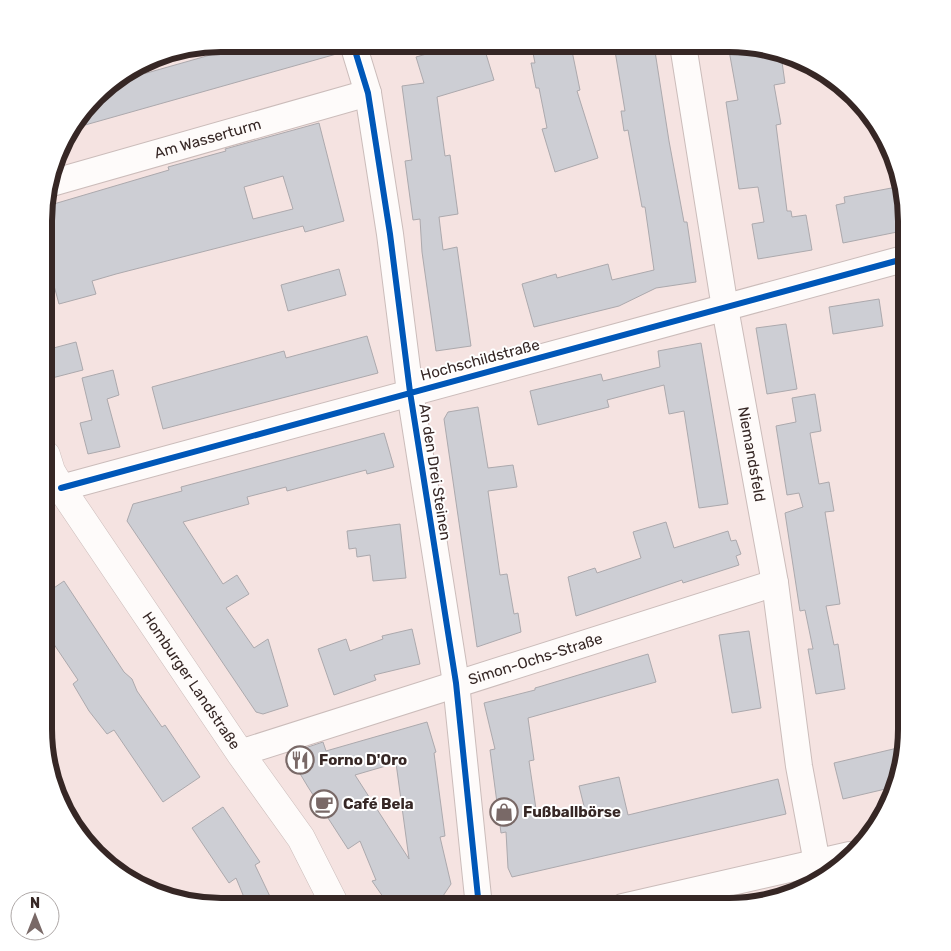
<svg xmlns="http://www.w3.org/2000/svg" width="951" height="951" font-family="Rubik,sans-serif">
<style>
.building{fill:#cdced4;stroke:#aca9ad;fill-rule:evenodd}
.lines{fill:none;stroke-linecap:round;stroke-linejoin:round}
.minor-casing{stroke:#cbbcba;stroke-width:28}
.tertiary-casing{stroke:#cbbcba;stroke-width:29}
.minor{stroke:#fefbfa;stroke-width:26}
.tertiary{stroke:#fefbfa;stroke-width:28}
.cycleway-casing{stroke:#fff;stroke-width:9}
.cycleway{stroke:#0057b8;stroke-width:6}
.labels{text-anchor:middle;stroke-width:4;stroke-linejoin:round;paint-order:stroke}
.street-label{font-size:15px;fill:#362725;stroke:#fff}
.poi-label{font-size:15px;font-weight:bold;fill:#362725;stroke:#fff;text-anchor:start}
.rim{fill:none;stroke:#362725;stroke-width:6}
</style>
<rect width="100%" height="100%" fill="#f5e3e1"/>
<path class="building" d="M249,44H338L340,53L71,129L105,88L115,82Z
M461,44H483L494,80L437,97L445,156L450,155L458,214L439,217L443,250L457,247L471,346L436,351L422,252L420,219L413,220L405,161L412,160L402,86L424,83L416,57Z
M614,45H654L669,141L684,222H687L696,282L656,288L619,306L534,327L522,284L556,274L557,278L608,264L612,280L654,270L645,207H642L628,130L624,131L621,111H625Z
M728,45H752L781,55L785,83L774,85L781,124L776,125L787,211H791L792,217L806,215L812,250L758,259L752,224L764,222L758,187L739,189L726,102L738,100Z
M571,46L580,90L577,91L598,158L555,172L542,129L547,128L539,88H536L531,63H535L533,53Z
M319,123L344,221L305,232L303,226L116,274L92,281L96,294L59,304L53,282L47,283V206L169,170L168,167L226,151L225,149ZM283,176L293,209L253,219L244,187Z
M902,186L907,210V230L843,243L836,205L845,203L844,197Z
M339,269L346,295L288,311L281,285Z
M879,299L883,326L833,334L829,307Z
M786,324L797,389L767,394L756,328Z
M367,336L378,373L163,429L152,387L284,351L286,358Z
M76,342L83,370L52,378L46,350Z
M701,343L728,504L699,508L684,411L669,414L664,385L607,400L609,407L538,425L530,391L601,374L603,381L660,367L658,351Z
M113,370L119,395L107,399L120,447L88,454L80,423L92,420L82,378Z
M815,394L821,431L810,433L819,484L829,482L834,511L825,512L840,604L826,606L834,645L838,644L845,689L816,694L808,649H813L805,610L800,611L785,513L803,507L799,493L787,495L776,426L796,422L792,398Z
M478,407L488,468L513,465L517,487L488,491L500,575L507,574L514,614L518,613L521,632L477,647L444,419L448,412Z
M384,433L394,467L367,474L366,470L287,491L286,487L247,497L249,504L183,522L223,584L237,575L249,594L226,608L254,648L268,639L288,706L263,714L256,712L127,521L133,504L182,491L181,487Z
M666,522L674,548L728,531L731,541L736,540L741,554L736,556L739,565L683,583L682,580L576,616L568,577L595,568L597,573L641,558L633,532Z
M400,524L406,578L373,581L370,555L357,557L356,548L349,549L347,531Z
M64,581L124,672L132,679L137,691L162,727L165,725L200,777L163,802L114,730L107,734L89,711L73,684L78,680L45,631V594Z
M412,629L420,664L374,675L376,680L334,695L318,649L346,639L350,651L383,639L382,636Z
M749,631L761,708L732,713L719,635Z
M648,654L656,682L528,718L534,760L529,761L536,809L541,808L542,813L584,806L579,786L619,777L628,815L778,779L786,814L512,877L508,868L506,832L501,833L490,750L495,749L484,703L535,690V688L542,686Z
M427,722L436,752L434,753L445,836L440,837L451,884L443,896L398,907L388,904L372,881L376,880L360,841L348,849L308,787L296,767L298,759L296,751L323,742L326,751ZM396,763L409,859L355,775Z
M906,746L894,787L843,799L834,763Z
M223,807L260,862L255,865L275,907H248L236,878L229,883L192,828Z"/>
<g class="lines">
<g class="minor-casing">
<g id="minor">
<path d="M353,44L368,93L390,234L410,392L456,683L479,907"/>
<path id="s1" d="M683,45L725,308L775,583L799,766L817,863"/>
<path id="s2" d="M48,184L368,93"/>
<path d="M61,488L907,258"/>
<path id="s3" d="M240,753L775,583"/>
<path d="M623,907L850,855"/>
</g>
</g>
<g class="tertiary-casing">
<g id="tertiary">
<path id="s4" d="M46,455L51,471L61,488L240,753L301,838L336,907"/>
</g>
</g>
<use href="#minor" class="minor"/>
<use href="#tertiary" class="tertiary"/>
<g class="cycleway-casing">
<path id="cycleway" d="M353,44L368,93L390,234L410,392L456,683L479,907
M61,488L907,258"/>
</g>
<use href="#cycleway" class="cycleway"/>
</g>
<defs>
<g id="restaurant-ring" transform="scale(1.4375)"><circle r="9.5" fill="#fff" stroke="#796967" stroke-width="1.5"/><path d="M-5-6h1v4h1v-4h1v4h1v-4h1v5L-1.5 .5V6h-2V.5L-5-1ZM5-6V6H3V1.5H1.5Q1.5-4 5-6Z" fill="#796967"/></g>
<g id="cafe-ring" transform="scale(1.4375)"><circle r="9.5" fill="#fff" stroke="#796967" stroke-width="1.5"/><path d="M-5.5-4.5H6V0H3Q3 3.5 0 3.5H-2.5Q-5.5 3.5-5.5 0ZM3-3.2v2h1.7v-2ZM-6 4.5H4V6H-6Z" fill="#796967"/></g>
<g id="shop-ring" transform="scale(1.4375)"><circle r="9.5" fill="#fff" stroke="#796967" stroke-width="1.5"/><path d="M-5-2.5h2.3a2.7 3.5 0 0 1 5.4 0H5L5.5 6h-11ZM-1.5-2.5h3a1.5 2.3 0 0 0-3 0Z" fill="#796967"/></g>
</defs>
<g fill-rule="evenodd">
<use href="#restaurant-ring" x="300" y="760"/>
<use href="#cafe-ring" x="324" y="804"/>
<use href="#shop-ring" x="504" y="812"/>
</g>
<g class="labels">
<g class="street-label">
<text dy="5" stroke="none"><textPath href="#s2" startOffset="166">Am Wasserturm</textPath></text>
<text transform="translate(480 360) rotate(-15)" y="5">Hochschildstraße</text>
<text dy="5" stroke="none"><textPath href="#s1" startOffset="415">Niemandsfeld</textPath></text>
<text transform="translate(435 472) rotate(81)" y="5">An den Drei Steinen</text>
<text dy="5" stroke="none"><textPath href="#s3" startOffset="310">Simon-Ochs-Straße</textPath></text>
<text dy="5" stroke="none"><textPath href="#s4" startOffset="269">Homburger Landstraße</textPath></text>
</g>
<g class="poi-label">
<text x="319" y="765">Forno D'Oro</text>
<text x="343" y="809">Café Bela</text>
<text x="523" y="817">Fußballbörse</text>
</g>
</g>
<path d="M0 0H951V951H0ZM221 52H729A169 169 0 0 1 898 221V729A169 169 0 0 1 729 898H221A169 169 0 0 1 52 729V221A169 169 0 0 1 221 52Z" fill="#fff" fill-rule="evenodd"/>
<path class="rim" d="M221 52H729A169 169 0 0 1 898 221V729A169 169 0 0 1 729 898H221A169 169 0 0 1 52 729V221A169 169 0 0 1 221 52Z"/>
<g transform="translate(35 916)"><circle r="24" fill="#ffffff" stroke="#afa9a8"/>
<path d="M0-4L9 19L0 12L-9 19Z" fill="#796967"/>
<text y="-8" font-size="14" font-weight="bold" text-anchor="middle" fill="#362725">N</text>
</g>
</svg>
